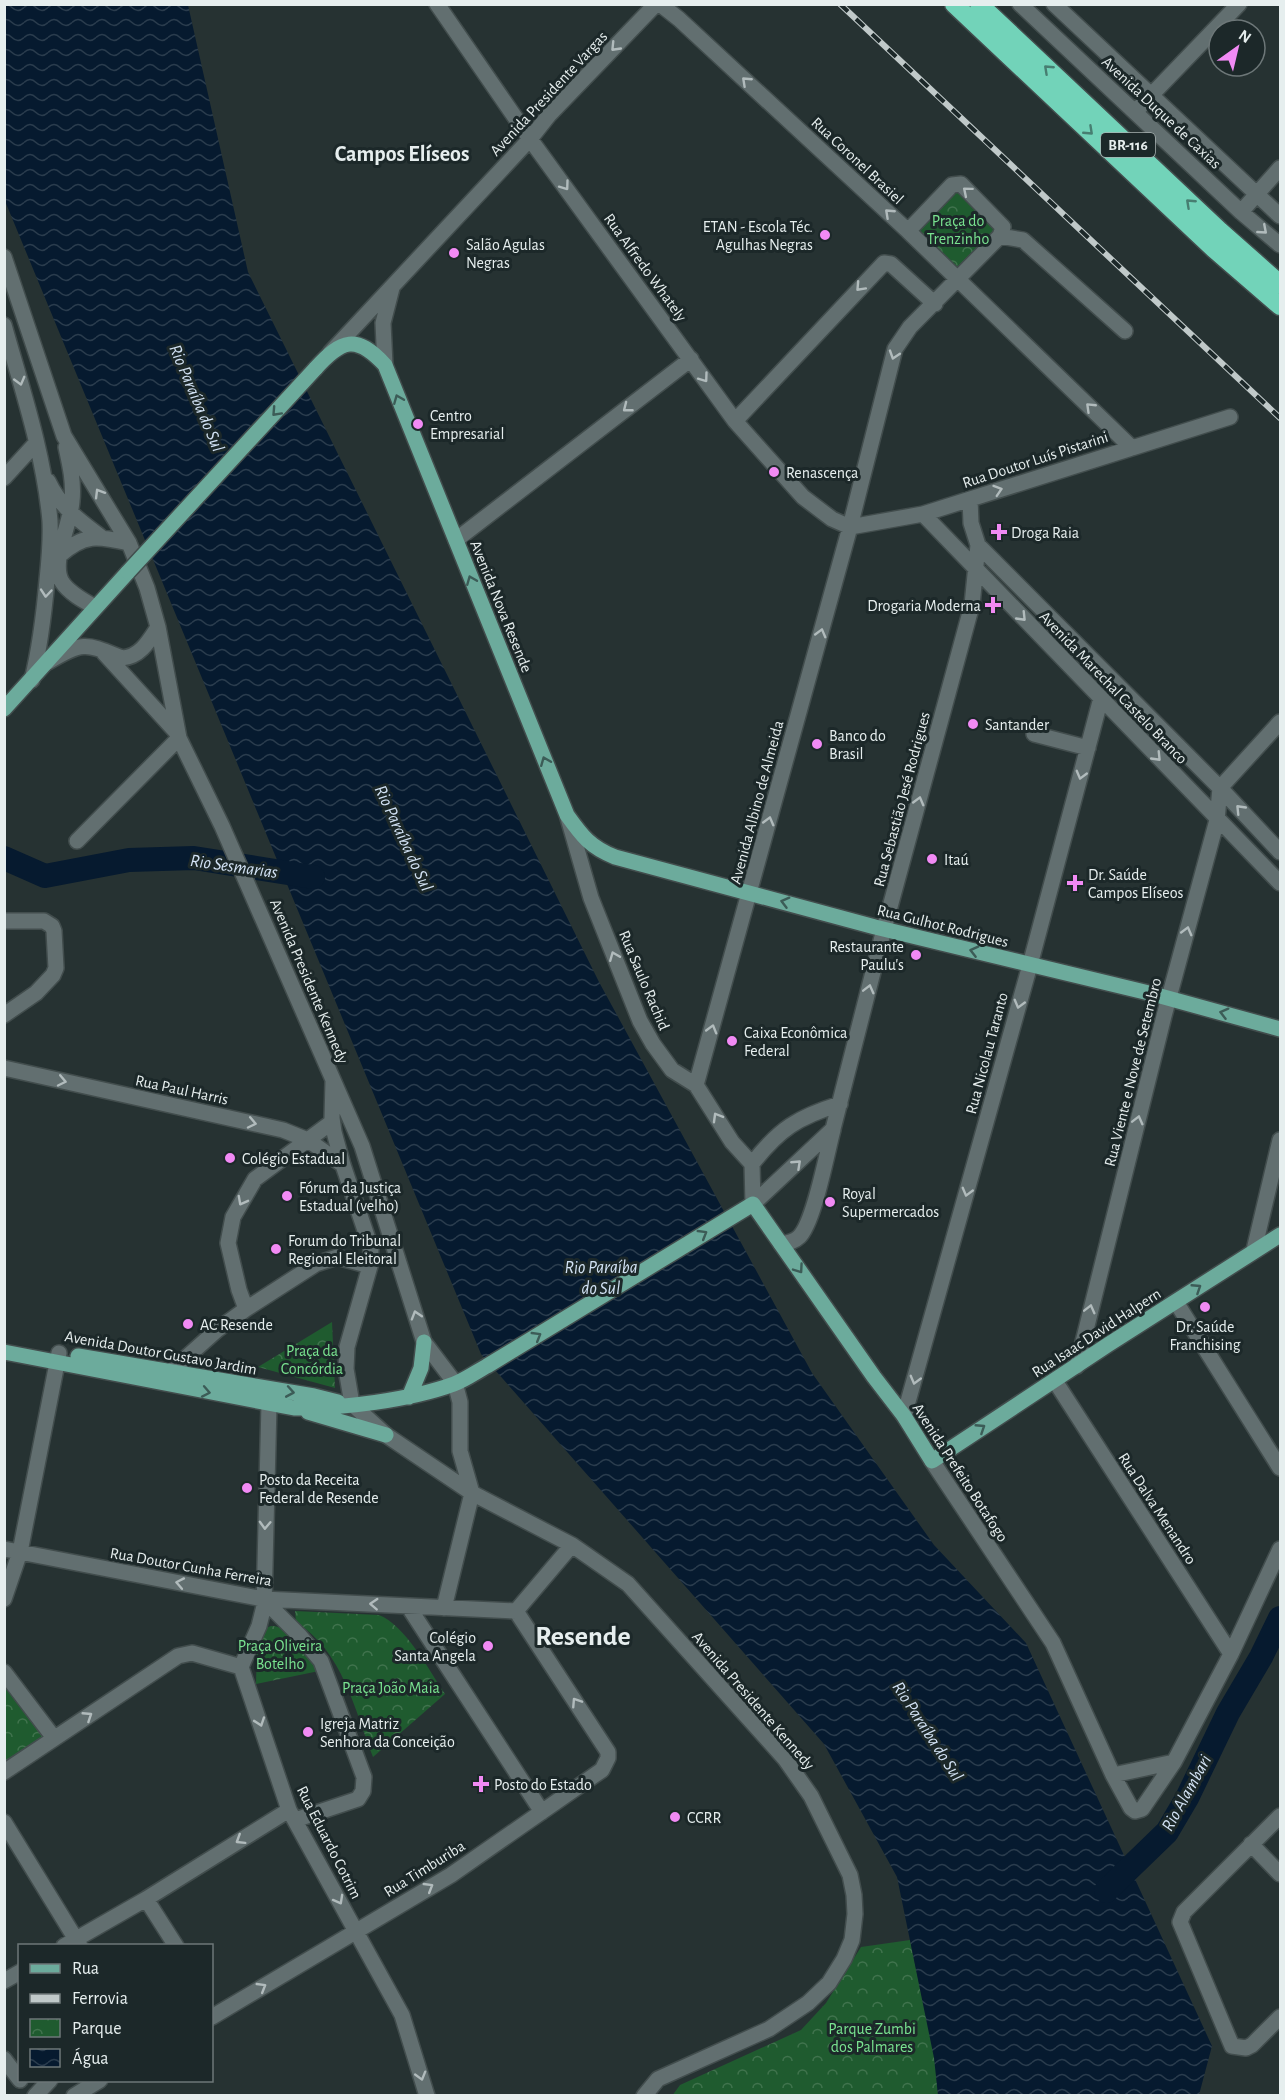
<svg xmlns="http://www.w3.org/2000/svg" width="1285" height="2100" font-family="'Alegreya Sans',sans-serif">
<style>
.park{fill:url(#park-crowns)}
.water{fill:url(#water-waves)}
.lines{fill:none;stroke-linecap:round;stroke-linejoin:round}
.river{stroke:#061a2f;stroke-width:24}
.minor-casing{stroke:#424d4d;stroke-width:18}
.major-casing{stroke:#424d4d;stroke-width:18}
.highway-casing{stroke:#424d4d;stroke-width:21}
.minor{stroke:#626f70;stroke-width:15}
.major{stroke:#6cab9c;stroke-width:15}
.highway{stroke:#72d3b9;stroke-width:18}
.rail-casing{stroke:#c0c9c9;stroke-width:6}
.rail{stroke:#1c2829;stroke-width:4;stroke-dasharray:11;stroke-linecap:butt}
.major-bridge-casing{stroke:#424d4d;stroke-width:18;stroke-linecap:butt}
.major-bridge{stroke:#6cab9c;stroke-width:15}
.oneway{stroke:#b1bbbc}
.oneway2{stroke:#477e71}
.oneway3{stroke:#3c5c57}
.poi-dot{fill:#f18af4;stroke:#1c2829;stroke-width:2}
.labels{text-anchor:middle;stroke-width:6;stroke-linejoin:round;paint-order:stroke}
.shield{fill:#1c2829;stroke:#a9b3b3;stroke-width:1.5}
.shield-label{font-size:15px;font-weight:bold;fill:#e6eeee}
.street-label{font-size:16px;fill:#e6eeee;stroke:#1c2829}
.park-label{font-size:16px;fill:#79e390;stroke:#1c2829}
.poi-label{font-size:16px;fill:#e6eeee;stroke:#1c2829;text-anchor:start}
.water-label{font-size:18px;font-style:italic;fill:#d3e3f5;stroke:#1c2829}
.district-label{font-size:22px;font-weight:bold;fill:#e6eeee;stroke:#1c2829}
.town-label{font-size:28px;font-weight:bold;fill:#e6eeee;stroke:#1c2829}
</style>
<defs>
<pattern id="park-crowns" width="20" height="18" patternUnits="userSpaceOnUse" patternTransform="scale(1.5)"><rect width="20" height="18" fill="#1f5b2f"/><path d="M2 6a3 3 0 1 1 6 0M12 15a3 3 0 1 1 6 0" fill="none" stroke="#40734d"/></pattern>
<pattern id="water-waves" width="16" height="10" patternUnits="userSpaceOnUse" patternTransform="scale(1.5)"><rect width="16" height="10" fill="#061a2f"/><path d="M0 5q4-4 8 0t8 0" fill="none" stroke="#2a3c4d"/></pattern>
</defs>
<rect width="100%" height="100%" fill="#263232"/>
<path class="park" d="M957,186L1001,228L958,274L916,230Z
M332,1322L335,1388L258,1367Z
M295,1611L379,1615C405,1625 429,1670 445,1694L373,1757C354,1708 343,1652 296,1622Z
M271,1626C294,1626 306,1654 319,1671L256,1684L257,1647L266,1628Z
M4,1679L47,1735L4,1764Z
M910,1940L935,2058L938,2095L672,2096L680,2085L801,2030L826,2003L861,1947Z"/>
<path class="water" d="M4,5H188L248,272L599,982L812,1373L934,1545L1026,1643L1212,2046L1199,2095H938L934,2058L897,1877L824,1744L481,1354L5,201Z"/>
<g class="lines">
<path class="river" d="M4,858L45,876L129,860L194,858L313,877
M1106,1891L1167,1832L1187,1798L1228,1713L1261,1657L1280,1618"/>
<g class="minor-casing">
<path id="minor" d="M437,4L530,139L735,421L803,497L832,519L850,527
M660,4L679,19L908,231L1132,448
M1020,4L1241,212L1280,245
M1054,4L1280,216
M1135,112L1239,4
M1241,212L1280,168
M1000,236L1023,240L1125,331
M4,257L64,436L129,543L147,588L158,627L179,738L222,826L362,1146L424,1342L455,1383L460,1402V1451L472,1493
M4,325C22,389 44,454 50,521C51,541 49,561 47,580C44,614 40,647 32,680
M330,353L530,139L549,115L656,4
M385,365L383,323L392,288
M735,421L884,263L891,264L935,304
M66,447C70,465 74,483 72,501C71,524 50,562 62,582C69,593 84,601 95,607
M4,478L36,443
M48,481C60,507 79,520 101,537
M970,499L971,523L978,545L1220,788L1280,852
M923,514L1280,883
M850,527L923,514L1230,417
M456,540L691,359
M59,556C84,533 98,536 129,543
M104,653L177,733
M48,662C84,641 85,643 122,658C140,657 149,641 158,627
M1034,734L1088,748
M568,818L591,898L640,1021L653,1044L672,1070L696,1085L732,1142L752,1164
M77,841L179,738
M4,921H44L52,926L54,931L56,968L53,975L36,993L4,1015
M4,1068L283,1130L308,1140L343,1165
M333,1081L332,1118L334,1132L343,1165L371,1248L370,1266L347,1347L346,1369L352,1404L386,1435L472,1493L572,1545L628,1584L785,1759L811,1796L850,1875L854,1895L855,1914L852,1940L844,1959L829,1983L808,2003L769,2029L658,2079L644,2096
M696,1085L850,527L895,349L910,327L1000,236L1003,227L961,184L952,185L908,231
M753,1204L833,1129L884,929L972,605L978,545
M753,1204L752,1164C779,1129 798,1117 840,1104
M781,1244C787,1243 794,1242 799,1237C814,1223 827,1152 833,1130
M1254,1250L1280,1140
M1176,1302L1280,1468
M246,1309L239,1290L228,1243L233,1217L255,1179L332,1122
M1077,1366L1164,1016L1217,820L1220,788L1280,722
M166,1381L170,1372L217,1330L246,1309L316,1264L337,1257L370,1266
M1055,1381L1231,1654
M269,1404L264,1606L259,1626L241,1667L289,1810L402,2015L427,2096
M904,1416L1030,965L1101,698
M932,1461L1053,1643L1113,1775
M4,1549L263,1599L516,1611
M4,1599L20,1552L59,1353
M263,1599L300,1636L321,1661L364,1777L363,1791L358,1799L295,1820
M408,1606L542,1812
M444,1608L472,1493
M516,1611L572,1545
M4,1672L54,1738
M1174,1762L1113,1775L1131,1808L1135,1811L1142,1809L1174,1762L1231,1654L1280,1549
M4,1772L178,1656L192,1653L241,1667
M1280,1816L1184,1912L1180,1922L1232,2046L1246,2048L1252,2045L1280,2017
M4,1822L80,1946
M1251,1844L1280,1874
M146,1899L176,1946
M64,1946L146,1899L289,1810
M4,1981L20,1972
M212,2017L451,1875L602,1770L608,1758V1752L516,1611
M4,2059L20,2080
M35,2096L50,2080
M74,2096L100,2080"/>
</g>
<g class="major-casing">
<path id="major" d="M315,369C342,339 356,334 385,365L567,815C582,836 590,847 615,857L875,927L1153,994L1280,1029
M4,709L128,572
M4,1352L294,1408C341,1409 410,1400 454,1384C465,1380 476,1372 487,1366L753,1204L874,1377L904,1416L932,1461L1109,1344L1280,1235
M78,1356L314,1396L338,1402
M409,1397L421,1368L424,1342
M308,1412L386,1435"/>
</g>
<g class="highway-casing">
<path id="highway" d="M954,4L1214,249L1280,306
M979,4L1220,231L1280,284"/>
</g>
<use href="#minor" class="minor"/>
<use href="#major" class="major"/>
<use href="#highway" class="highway"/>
<g class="rail-casing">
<path id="rail" d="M840,4L1280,418"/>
</g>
<use href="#rail" class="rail"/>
<g class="major-bridge-casing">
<path id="major-bridge" d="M128,572L315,369"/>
</g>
<use href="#major-bridge" class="major-bridge"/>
</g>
<defs><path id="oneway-chevron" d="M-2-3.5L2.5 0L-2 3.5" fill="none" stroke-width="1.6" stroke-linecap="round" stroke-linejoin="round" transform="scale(1.5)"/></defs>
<g class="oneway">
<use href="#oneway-chevron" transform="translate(615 47) rotate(134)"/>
<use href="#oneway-chevron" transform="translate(746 81) rotate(-137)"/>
<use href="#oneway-chevron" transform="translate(565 186) rotate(54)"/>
<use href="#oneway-chevron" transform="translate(967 191) rotate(-140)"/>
<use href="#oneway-chevron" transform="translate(889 213) rotate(-137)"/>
<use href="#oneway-chevron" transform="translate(1263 230) rotate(41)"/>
<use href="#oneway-chevron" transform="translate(860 287) rotate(133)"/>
<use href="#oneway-chevron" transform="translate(894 355) rotate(108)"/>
<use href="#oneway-chevron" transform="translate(704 378) rotate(54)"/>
<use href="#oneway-chevron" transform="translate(20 381) rotate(75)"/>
<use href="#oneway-chevron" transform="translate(1090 407) rotate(-136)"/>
<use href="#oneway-chevron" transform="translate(627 408) rotate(142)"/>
<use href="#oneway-chevron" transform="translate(998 490) rotate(-18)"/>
<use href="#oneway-chevron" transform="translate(99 493) rotate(-121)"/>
<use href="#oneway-chevron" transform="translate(46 593) rotate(95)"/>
<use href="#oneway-chevron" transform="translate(1022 617) rotate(46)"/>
<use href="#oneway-chevron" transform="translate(821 633) rotate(-75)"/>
<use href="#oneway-chevron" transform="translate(1157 757) rotate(46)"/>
<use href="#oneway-chevron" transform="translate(1081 775) rotate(105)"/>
<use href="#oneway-chevron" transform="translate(919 801) rotate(-75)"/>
<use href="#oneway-chevron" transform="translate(1240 809) rotate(-134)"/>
<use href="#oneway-chevron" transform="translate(769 821) rotate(-75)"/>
<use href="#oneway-chevron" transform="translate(1187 931) rotate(-75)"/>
<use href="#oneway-chevron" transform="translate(614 956) rotate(-112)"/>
<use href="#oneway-chevron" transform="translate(869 989) rotate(-76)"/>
<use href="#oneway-chevron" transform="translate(1019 1004) rotate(105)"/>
<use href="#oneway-chevron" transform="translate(712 1029) rotate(-74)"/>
<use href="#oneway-chevron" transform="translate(62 1081) rotate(12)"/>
<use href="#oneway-chevron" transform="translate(717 1117) rotate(-120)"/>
<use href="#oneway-chevron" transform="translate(1138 1120) rotate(-76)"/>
<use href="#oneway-chevron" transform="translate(252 1123) rotate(12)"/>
<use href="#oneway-chevron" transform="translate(797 1164) rotate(-43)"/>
<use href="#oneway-chevron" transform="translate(967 1192) rotate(105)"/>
<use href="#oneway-chevron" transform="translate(242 1201) rotate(118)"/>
<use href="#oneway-chevron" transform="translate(1090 1309) rotate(-76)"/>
<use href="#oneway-chevron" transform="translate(416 1315) rotate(-107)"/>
<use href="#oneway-chevron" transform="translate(915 1380) rotate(105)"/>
<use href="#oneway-chevron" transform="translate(265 1525) rotate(92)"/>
<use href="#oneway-chevron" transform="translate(180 1583) rotate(-169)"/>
<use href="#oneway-chevron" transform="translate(374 1604) rotate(-177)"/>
<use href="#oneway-chevron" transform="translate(576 1702) rotate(-123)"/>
<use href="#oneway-chevron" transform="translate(88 1716) rotate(-33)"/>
<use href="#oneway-chevron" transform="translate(260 1722) rotate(71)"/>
<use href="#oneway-chevron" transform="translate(240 1840) rotate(148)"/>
<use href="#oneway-chevron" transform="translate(429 1887) rotate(-31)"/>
<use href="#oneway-chevron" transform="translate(339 1900) rotate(61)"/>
<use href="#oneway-chevron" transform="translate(262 1987) rotate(-31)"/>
<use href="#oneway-chevron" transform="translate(421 2076) rotate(74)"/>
</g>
<g class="oneway2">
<use href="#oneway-chevron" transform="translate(1048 69) rotate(-137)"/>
<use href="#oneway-chevron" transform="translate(1089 131) rotate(43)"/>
<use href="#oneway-chevron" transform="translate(1190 203) rotate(-137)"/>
</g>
<g class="oneway3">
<use href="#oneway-chevron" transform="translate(398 399) rotate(-112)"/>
<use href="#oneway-chevron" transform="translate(276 412) rotate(133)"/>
<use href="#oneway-chevron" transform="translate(471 580) rotate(-112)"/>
<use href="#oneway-chevron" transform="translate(545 761) rotate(-112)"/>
<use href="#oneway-chevron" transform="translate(785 902) rotate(-165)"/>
<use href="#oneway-chevron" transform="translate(974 951) rotate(-166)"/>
<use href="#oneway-chevron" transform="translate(1224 1013) rotate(-165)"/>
<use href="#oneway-chevron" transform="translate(703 1234) rotate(-31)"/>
<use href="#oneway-chevron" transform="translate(799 1269) rotate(55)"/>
<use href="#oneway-chevron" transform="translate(1197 1288) rotate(-33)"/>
<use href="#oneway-chevron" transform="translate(537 1336) rotate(-31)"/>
<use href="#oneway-chevron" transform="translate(206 1392) rotate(11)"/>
<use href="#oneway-chevron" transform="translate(290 1392) rotate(10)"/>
<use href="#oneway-chevron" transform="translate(981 1428) rotate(-33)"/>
</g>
<g class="poi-dot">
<circle cx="825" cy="235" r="6"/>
<circle cx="454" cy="253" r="6"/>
<circle cx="418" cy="424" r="6"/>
<circle cx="774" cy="472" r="6"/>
<path d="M996 523h6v6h6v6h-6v6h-6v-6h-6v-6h6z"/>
<path d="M990 596h6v6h6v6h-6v6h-6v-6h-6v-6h6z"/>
<circle cx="973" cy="724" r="6"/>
<circle cx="817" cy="744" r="6"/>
<circle cx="932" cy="859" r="6"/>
<path d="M1072 874h6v6h6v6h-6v6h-6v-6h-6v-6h6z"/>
<circle cx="916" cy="955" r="6"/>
<circle cx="732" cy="1041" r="6"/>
<circle cx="230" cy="1158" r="6"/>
<circle cx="287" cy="1196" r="6"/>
<circle cx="830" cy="1202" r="6"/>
<circle cx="276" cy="1249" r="6"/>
<circle cx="1205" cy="1307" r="6"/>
<circle cx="188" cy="1324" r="6"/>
<circle cx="247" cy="1488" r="6"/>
<circle cx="488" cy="1646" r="6"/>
<circle cx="308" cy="1732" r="6"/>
<path d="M478 1775h6v6h6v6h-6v6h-6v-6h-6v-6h6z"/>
<circle cx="675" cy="1817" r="6"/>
</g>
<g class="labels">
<rect class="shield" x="1101" y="133" width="54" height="24" rx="4.5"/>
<g class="shield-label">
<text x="1128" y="150">BR-116</text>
</g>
<g class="street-label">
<text transform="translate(548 93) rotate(-47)" y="6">Avenida Presidente Vargas</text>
<text transform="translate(1162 112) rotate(43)" y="6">Avenida Duque de Caxias</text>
<text transform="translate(858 160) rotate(43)" y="6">Rua Coronel Brasiel</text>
<text transform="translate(646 267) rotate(54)" y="6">Rua Alfredo Whately</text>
<text transform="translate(1035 459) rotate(-18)" y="6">Rua Doutor Luís Pistarini</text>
<text transform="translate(502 606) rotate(68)" y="6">Avenida Nova Resende</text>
<text transform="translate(1114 687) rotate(46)" y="6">Avenida Marechal Castelo Branco</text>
<text transform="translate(901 799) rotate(-75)" y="6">Rua Sebastião Jesé Rodrigues</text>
<text transform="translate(756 802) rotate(-75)" y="6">Avenida Albino de Almeida</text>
<text transform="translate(943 925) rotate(14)" y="6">Rua Gulhot Rodrigues</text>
<text transform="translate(645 980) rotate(67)" y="6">Rua Saulo Rachid</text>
<text transform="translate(310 981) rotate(67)" y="6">Avenida Presidente Kennedy</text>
<text transform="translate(986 1053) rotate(-75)" y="6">Rua Nicolau Taranto</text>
<text transform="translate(1132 1072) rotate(-76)" y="6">Rua Viente e Nove de Setembro</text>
<text transform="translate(182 1089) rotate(12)" y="6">Rua Paul Harris</text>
<text transform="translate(1096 1332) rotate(-33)" y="6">Rua Isaac David Halpern</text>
<text transform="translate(161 1352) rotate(10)" y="6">Avenida Doutor Gustavo Jardim</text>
<text transform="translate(961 1472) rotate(57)" y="6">Avenida Prefeito Botafogo</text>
<text transform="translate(1158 1508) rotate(57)" y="6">Rua Dalva Menandro</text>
<text transform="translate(191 1566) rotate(10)" y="6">Rua Doutor Cunha Ferreira</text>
<text transform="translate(754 1700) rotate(49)" y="6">Avenida Presidente Kennedy</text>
<text transform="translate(330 1842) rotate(63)" y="6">Rua Eduardo Cotrim</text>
<text transform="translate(424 1868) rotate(-32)" y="6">Rua Timburiba</text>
</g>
<g class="park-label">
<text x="958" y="226">Praça do<tspan x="958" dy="18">Trenzinho</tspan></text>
<text x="312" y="1356">Praça da<tspan x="312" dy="18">Concórdia</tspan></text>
<text x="280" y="1651">Praça Oliveira<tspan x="280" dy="18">Botelho</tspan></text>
<text x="391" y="1693">Praça João Maia</text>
<text x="872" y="2034">Parque Zumbi<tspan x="872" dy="18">dos Palmares</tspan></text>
</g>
<g class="poi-label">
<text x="813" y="232" text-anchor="end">ETAN - Escola Téc.<tspan x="813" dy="18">Agulhas Negras</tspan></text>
<text x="466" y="250">Salão Agulas<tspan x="466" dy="18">Negras</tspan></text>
<text x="430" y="421">Centro<tspan x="430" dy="18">Empresarial</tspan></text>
<text x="786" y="478">Renascença</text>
<text x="1011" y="538">Droga Raia</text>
<text x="981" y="611" text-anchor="end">Drogaria Moderna</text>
<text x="985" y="730">Santander</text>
<text x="829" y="741">Banco do<tspan x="829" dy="18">Brasil</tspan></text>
<text x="944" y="865">Itaú</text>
<text x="1088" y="880">Dr. Saúde<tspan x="1088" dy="18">Campos Elíseos</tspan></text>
<text x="904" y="952" text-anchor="end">Restaurante<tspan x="904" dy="18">Paulu's</tspan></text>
<text x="744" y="1038">Caixa Econômica<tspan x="744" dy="18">Federal</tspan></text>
<text x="242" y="1164">Colégio Estadual</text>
<text x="299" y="1193">Fórum da Justiça<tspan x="299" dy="18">Estadual (velho)</tspan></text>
<text x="842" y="1199">Royal<tspan x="842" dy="18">Supermercados</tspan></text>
<text x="288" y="1246">Forum do Tribunal<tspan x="288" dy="18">Regional Eleitoral</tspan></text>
<text x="200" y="1330">AC Resende</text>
<text x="1205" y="1332" text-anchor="middle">Dr. Saúde<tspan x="1205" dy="18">Franchising</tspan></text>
<text x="259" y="1485">Posto da Receita<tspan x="259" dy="18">Federal de Resende</tspan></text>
<text x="476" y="1643" text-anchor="end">Colégio<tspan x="476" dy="18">Santa Angela</tspan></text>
<text x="320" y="1729">Igreja Matriz<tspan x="320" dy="18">Senhora da Conceição</tspan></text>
<text x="494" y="1790">Posto do Estado</text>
<text x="687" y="1823">CCRR</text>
</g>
<g class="water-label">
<text transform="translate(197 398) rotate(67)" y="6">Rio Paraíba do Sul</text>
<text transform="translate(404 838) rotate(65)" y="6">Rio Paraíba do Sul</text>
<text transform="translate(234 866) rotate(8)" y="6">Rio Sesmarias</text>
<text x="601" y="1273">Rio Paraíba<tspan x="601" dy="21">do Sul</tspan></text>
<text transform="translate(928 1731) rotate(57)" y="6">Rio Paraíba do Sul</text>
<text transform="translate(1186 1793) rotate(-61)" y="6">Rio Alambari</text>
</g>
<g class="district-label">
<text x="402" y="161">Campos Elíseos</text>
</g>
<g class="town-label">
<text x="583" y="1645">Resende</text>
</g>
</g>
<rect width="1285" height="2100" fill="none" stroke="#e6eeee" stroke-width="12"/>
<rect x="18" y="1944" width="195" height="138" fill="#1c2829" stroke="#6d7778" stroke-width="1.5"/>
<rect x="30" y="1964" width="30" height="9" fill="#6cab9c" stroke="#6d7778" stroke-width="1.5"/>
<text x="72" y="1974" font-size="18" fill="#e6eeee">Rua</text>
<rect x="30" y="1994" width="30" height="9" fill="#c0c9c9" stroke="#6d7778" stroke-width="1.5"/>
<text x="72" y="2004" font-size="18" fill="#e6eeee">Ferrovia</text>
<rect x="30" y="2019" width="30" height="18" fill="url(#park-crowns)" stroke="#6d7778" stroke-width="1.5"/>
<text x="72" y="2034" font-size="18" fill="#e6eeee">Parque</text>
<rect x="30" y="2049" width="30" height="18" fill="url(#water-waves)" stroke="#6d7778" stroke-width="1.5"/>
<text x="72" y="2064" font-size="18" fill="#e6eeee">Água</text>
<g transform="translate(1237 48) rotate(34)"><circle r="28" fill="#1c2829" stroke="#6d7778" stroke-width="1.5"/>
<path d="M0-4.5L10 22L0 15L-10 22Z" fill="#f18af4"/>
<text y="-9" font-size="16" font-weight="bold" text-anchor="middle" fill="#e6eeee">N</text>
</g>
</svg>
